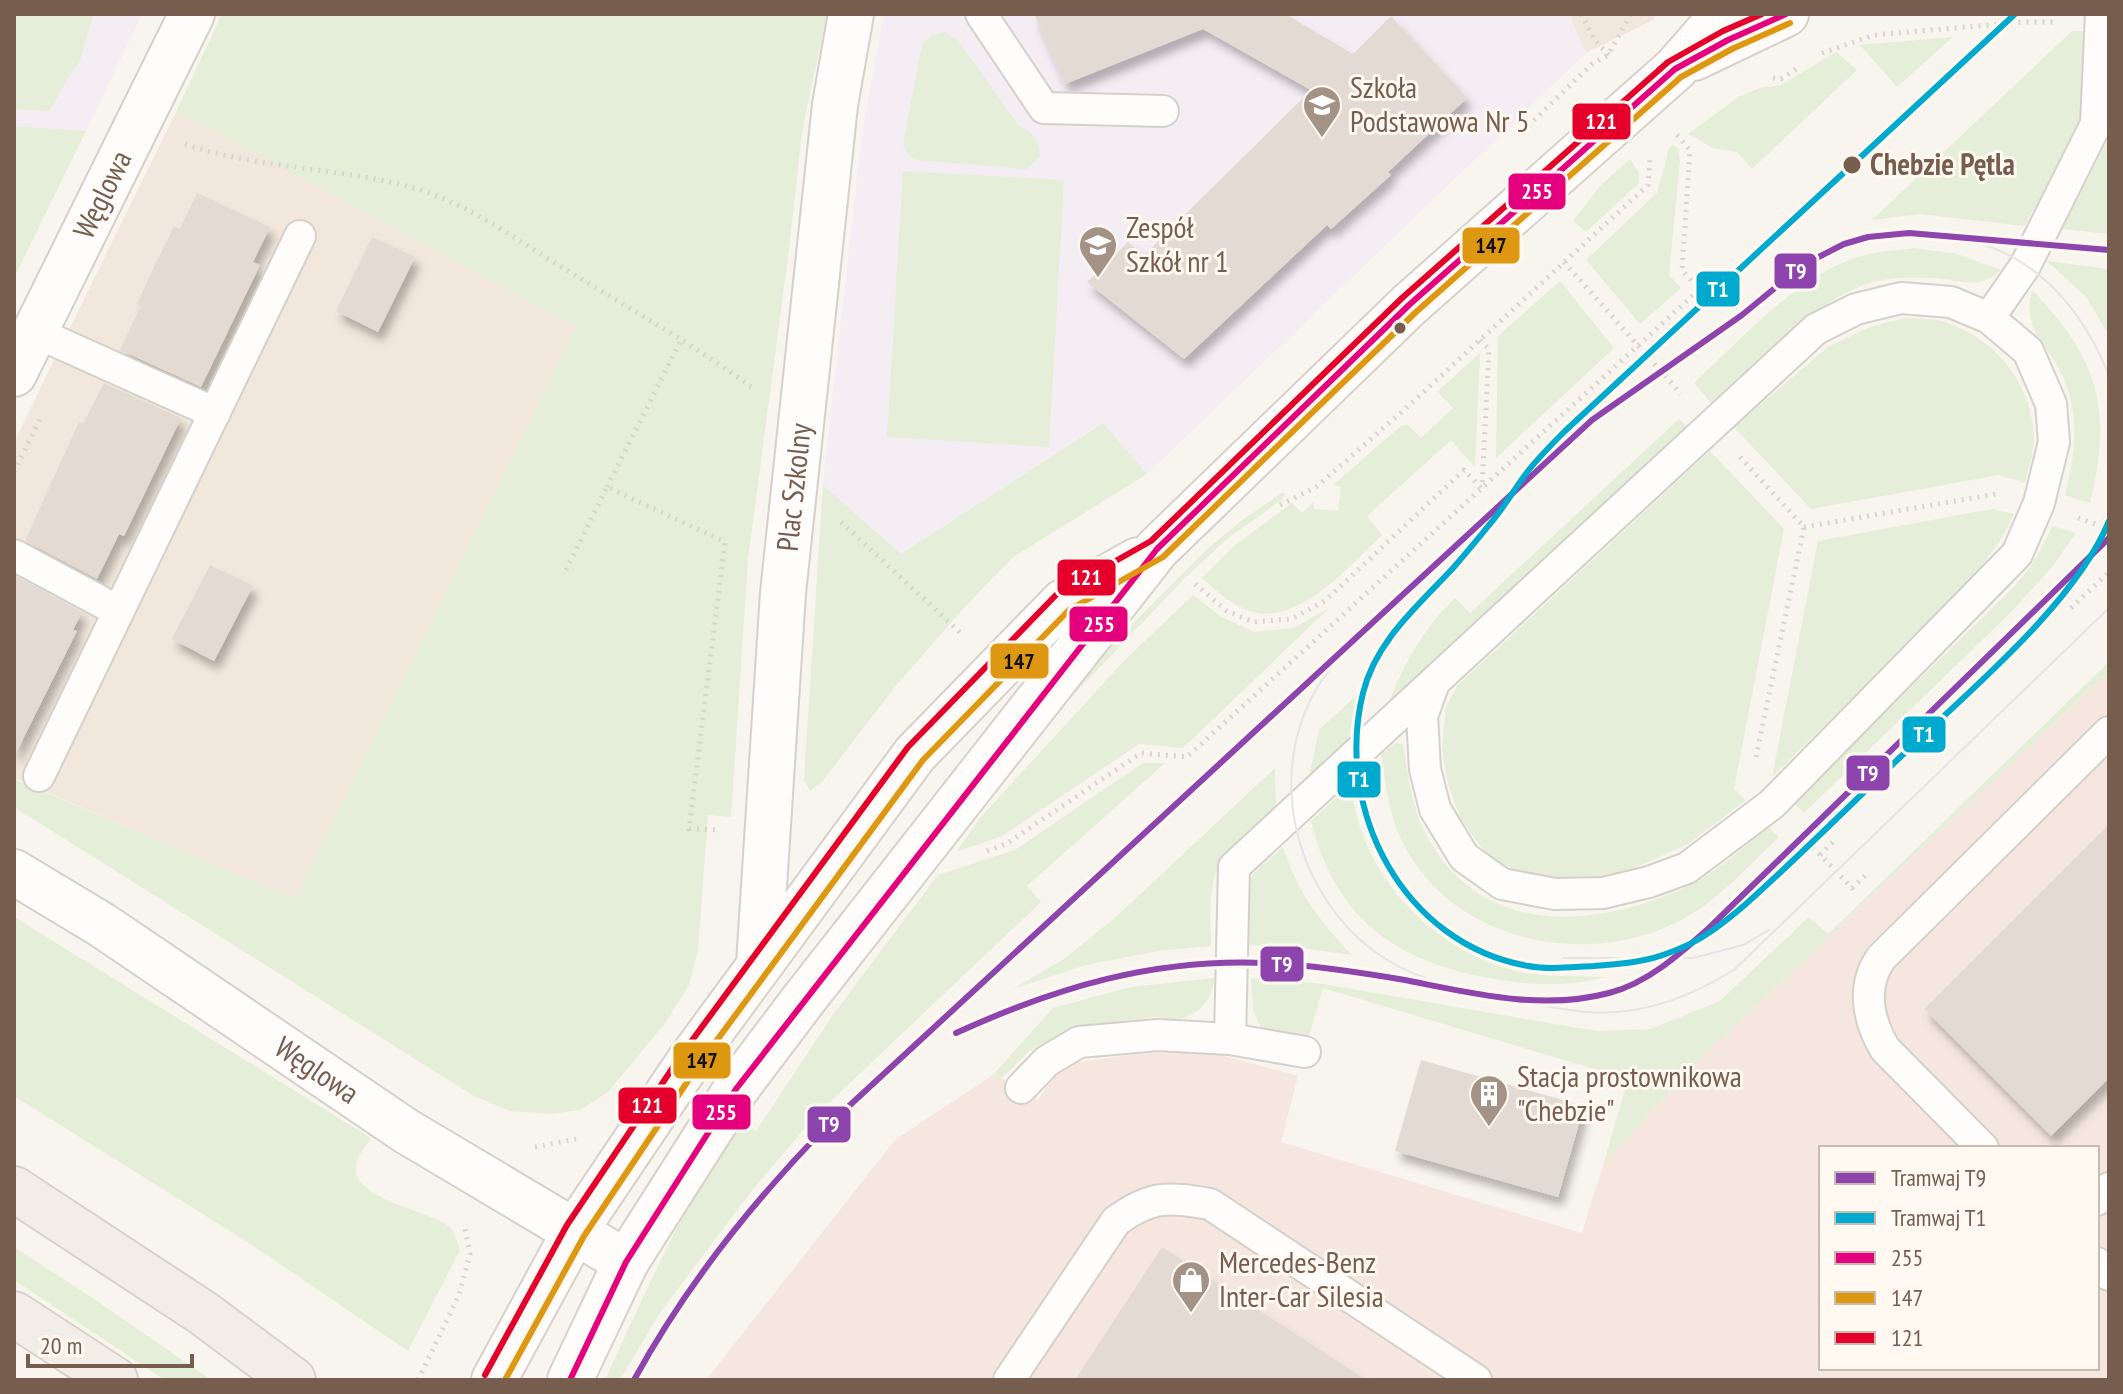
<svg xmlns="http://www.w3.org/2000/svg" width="2123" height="1394" font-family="'PT Sans Narrow',sans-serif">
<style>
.residential{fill:#f1e7dc}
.commercial{fill:#f5e7e0;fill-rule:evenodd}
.education{fill:#f5edf4}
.green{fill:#e5eed9}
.building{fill:#e3dad3;filter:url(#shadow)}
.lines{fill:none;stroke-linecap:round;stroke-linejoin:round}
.lane-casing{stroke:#d5d0c9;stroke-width:34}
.street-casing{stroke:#d5d0c9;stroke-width:48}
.secondary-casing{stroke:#d8d1ca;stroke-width:48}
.primary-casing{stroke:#d9d1cb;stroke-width:48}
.path{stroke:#dad4d0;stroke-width:5;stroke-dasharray:2 6;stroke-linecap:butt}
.lane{stroke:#fefdfc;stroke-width:30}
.street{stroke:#fefdfc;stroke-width:44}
.secondary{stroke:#fefdfc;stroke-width:44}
.primary{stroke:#f2eee7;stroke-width:44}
.tram{stroke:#e6e3e6;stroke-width:2}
.bus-1-casing{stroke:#fff9f1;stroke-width:12}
.bus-2-casing{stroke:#fff9f1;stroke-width:12}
.bus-3-casing{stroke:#fff9f1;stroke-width:12}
.bus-1{stroke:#e5007d;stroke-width:6}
.bus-2{stroke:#dd9710;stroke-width:6}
.bus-3{stroke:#e4002b;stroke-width:6}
.tram-1-casing{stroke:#fff9f1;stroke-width:12}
.tram-2-casing{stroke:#fff9f1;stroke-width:12}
.tram-1{stroke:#8e44ad;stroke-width:6}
.tram-2{stroke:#00a9ce;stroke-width:6}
.stop-dot{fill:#775d4e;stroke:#fff9f1;stroke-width:3}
.labels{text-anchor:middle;stroke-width:6;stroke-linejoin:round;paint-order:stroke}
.poi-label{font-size:30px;fill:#775d4e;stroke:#fff9f1;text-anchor:start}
.stop-label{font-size:30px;font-weight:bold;fill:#775d4e;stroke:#fff9f1;text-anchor:start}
.street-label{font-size:30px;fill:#775d4e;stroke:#fff9f1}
.line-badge{stroke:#fff9f1;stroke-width:3}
.badge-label{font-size:22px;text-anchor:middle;font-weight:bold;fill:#fff}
.pale-badge-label{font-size:22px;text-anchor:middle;font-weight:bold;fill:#111}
</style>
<defs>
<filter id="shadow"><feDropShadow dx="5" dy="9" stdDeviation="4" flood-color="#0004"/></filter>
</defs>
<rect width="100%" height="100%" fill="#f8f4ee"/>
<path class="residential" d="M1569,14H1656L1653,20L1586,53Z
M176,112L343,191L576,327L295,900L14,778V442Z"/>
<path class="commercial" d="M2109,671V1380H706L895,1140L993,1075L1021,1088L1038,1100L1057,1071L1078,1062L1145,1053H1213L1298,1076L1281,1142L1582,1233L1604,1162L1706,1053ZM1821,1148H2097V1368H1821Z"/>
<path class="education" d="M14,14H142L86,131L14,126Z
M884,14H1569L1586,53L1147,474L1102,423L901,554L823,485L862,134Z"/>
<path class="green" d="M14,14H93L81,58L49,111L14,109Z
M222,14H827L802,132L789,250L748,559L731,817L708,815L698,950L689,985L665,1023L608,1092L580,1110L550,1114L510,1111L474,1096L14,807V779L295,899L576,327L221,134L176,112Z
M2072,31H2086L2081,118L2070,146L2024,226L1920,214L1872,220Z
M945,32L958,40L1019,126C1035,134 1039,139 1040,157L1026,169L917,160L908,154L903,145L922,45L932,35Z
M1953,37L1897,87L1860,45Z
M1836,52L1857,70L1752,169L1737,152L1713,148L1688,134L1740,96L1760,88L1781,85Z
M14,126L86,131L14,278Z
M2109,135V234L2062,229L2106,144Z
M1673,144L1678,149L1680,160L1669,275L1681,288L1640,324L1586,260L1657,193L1669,149Z
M1630,159L1639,173V183L1586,232L1573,221L1600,186Z
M903,171L1064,180L1049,447L887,437Z
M1914,248L1957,254L2001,270C1977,292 1961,279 1933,278C1915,277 1895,277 1878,281C1818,294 1757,364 1712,404L1694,383C1742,339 1800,272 1865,255C1880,251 1898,251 1914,248Z
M2047,261L2109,269L2108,334L2087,298Z
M1560,281L1614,348L1496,458L1498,336Z
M2032,290C2099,359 2113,410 2090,503L2065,495C2075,456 2080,418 2064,379C2049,342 2021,333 2032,290Z
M1904,318C1916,319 1930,318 1941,321C1993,336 2030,380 2034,434C2035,449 2028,468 2025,483L1999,475L1811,509L1734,427L1828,347L1867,328Z
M1480,353L1475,467L1451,440L1367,516L1382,535C1351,564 1301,624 1254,612C1233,607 1218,592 1202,578L1235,545L1292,503L1302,513L1314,502V509L1338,511L1341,487L1333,485L1401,426L1408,425L1421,438L1453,408L1437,392Z
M1679,419L1687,426L1389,702C1405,662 1424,628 1455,598L1470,613Z
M1103,423L1147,474L1013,557L962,610L894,688L821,783L810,791L804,780L823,485L901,554Z
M1710,451L1784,529L1734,788L1745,801L1688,844L1626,872L1581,880L1534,877L1494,861L1477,842L1460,817L1448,784L1442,748L1446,707L1457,686Z
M1282,493H1285L1284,498L1228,538L1185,578L1059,710L915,873L1083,674L1206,550L1241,521Z
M1992,509L2014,514C2001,544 1982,566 1961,590L1772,777L1818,541Z
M2053,526L2076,533L2052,567L2011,612L1804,813L1793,802L2014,587L2031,566Z
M1193,595L1220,616L1254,632L1294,628L1329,608L1183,748L1139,744L1002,836L956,852L980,818L1123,662Z
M2109,662V671L1706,1053L1604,1162L1628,1079L1323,988L1308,1039L1263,1031L1253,1011L1251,978L1323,984L1572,1027L1598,1031L1651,1029L1720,1001L1809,917L1828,934Z
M1357,695L1349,738L1309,777L1319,730Z
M1395,743L1403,744C1408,772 1410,800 1422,826C1466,922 1561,932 1651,901C1669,895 1690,887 1706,876C1728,862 1748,843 1768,827L1779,837C1748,866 1719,900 1681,920C1589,969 1458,943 1406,849C1390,820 1386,788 1381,755Z
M1143,763H1165L1027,886L1041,902L815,1116L753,1189L659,1314L620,1380H605C646,1291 686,1203 736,1118L756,1131L833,1015L938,875L1015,850Z
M1275,768L1276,807C1251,830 1216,854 1212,889C1209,907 1211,927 1211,946L1158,951L1086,965L1013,989L1064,959L1117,916Z
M1350,785C1353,800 1356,817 1362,832C1386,902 1454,960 1526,973C1552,977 1579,976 1605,977C1562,988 1522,985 1479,976C1388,957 1334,913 1311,821Z
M1283,847C1297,891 1320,922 1352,955L1286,946L1247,945L1248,883L1255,872Z
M14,917L371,1138C366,1146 357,1156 356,1166C350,1199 432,1211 450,1227C455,1233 457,1242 460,1250L408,1351L246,1241L14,1096Z
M1215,978L1210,996L1199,1010L1180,1020L1156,1017L1073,1027L1029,1051L1001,1079L993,1075L1053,1008L1131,987Z
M14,1247L97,1301L211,1380H165L14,1280Z"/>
<path class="building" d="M1034,14H1285L1353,54L1391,16L1467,98L1388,172L1391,175L1331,229L1327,225L1184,359L1087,282L1128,242L1144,255L1311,90L1203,29L1065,84Z
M197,193L270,227L253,262L260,265L201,387L120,350L141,306L137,304L155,265L174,227L180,229Z
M372,237L415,257L378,332L336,311Z
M104,383L181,418L124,536L119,534L97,579L25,541L79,422L83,424Z
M210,565L253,586L214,661L172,639Z
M14,575L82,612L73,630L77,631L14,757Z
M2109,824V1078L2051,1136L1924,1009Z
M1421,1060L1584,1106L1558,1197L1395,1151Z
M1162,1247L1366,1380H1075Z"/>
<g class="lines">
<g class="lane-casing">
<path id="lane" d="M981,14L1044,108L1163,111
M1989,318L2025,266L2096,124L2101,14
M35,332L215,413
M14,555L118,611
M39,776L300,236
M1230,1039L1234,867L1816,329L1856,309L1901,298L1951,302L1989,318L2028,351L2051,404L2054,442L2039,503L2017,554L1772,804L1687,868L1649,882L1603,893L1555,894L1502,884L1464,857L1435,809L1425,769L1422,716L1434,683
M1021,1088L1047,1061L1079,1042L1158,1035L1230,1039L1305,1052
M1983,1148L1885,1049C1868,1020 1861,987 1881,958L2109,732
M2097,1200L2109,1188
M2097,1263L2109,1275
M1009,1380L1116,1221C1152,1195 1167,1197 1210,1204L1476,1380"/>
</g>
<g class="street-casing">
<g id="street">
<path id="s1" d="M14,374L192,14"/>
<path id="s2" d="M14,872L102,925L406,1131L626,1262"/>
<path id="s3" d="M759,964L783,593L835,105L851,14"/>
</g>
</g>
<g class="secondary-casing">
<path id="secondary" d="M1694,58L1786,14
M494,1380L575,1231L690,1060L915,754L1063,602L1138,560
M570,1380L626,1262L736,1089L804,999L1157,549L1409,305L1675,69L1723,14"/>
</g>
<g class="primary-casing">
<path id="primary" d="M14,1189L203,1313L293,1380
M14,1314L115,1380"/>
</g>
<path class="path" d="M1581,14L1595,41L1609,55
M1822,53L1874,35L2023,22H2056
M1773,78L1781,79L1796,69
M1528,126L1592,64L1608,55L1631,14
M1677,135L1690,150L1682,270L1700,290
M185,144C257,169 337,167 410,187C466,202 516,240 565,269C629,308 694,345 754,389
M1564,262L1681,394
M1480,340L1489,349L1482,487
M1740,457L1804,527
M14,472L40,419
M607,487L681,340
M1280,505L1316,487L1404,410L1648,185L1650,160
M2078,518L2098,525L2109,534
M841,522L963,635
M1804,527L1996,494
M566,570L607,487L725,542L689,829L720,830
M1195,584L1227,611L1253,622L1291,619L1326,600L1464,470L1482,489
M2071,608L2109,572
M1756,757L1804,527
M1802,836L1852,888L1868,873
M987,851L1006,844L1141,753L1187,757L1711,279
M1820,855L1836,839
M535,1147L576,1139
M418,1380L459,1295L470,1254L464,1224"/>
<use href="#lane" class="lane"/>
<use href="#street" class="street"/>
<use href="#secondary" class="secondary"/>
<use href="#primary" class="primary"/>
<path class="tram" d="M1933,233C1949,237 1967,239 1982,244C2045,264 2086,317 2109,376
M1367,626C1349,647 1328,668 1314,693C1264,785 1300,907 1389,961C1415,977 1445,984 1475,993
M1563,958H1693L1743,945L1769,930
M1497,997C1527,1002 1559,1010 1589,1012C1643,1016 1691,997 1735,969L2109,608"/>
<g class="bus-1-casing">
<path id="bus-1" d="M570,1380L626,1262L736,1089L1157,549L1409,305L1675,69L1728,40L1786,14"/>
</g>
<g class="bus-2-casing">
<path id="bus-2" d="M505,1380L584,1236L698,1066L923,760L1069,610L1163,557L1416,312L1681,77L1732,49L1790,23"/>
</g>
<g class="bus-3-casing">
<path id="bus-3" d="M485,1375L567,1225L682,1054L908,747L1057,594L1151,541L1402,298L1668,62L1723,31L1762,14"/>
</g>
<use href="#bus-1" class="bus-1"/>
<use href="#bus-2" class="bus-2"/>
<use href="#bus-3" class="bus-3"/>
<g class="tram-1-casing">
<path id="tram-1" d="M956,1033C1057,987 1154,958 1267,963C1313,965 1359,972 1405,980C1471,993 1542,1011 1609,993C1648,983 1681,953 1710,927L2109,538
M634,1380C685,1287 749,1206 823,1130L1592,420L1742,315L1803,265L1844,244L1868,237L1909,233L2109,250"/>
</g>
<g class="tram-2-casing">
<path id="tram-2" d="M2015,14L1565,431C1552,444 1539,457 1528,471C1514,489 1504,508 1489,525C1478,539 1466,553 1454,567C1419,605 1376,640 1363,693C1334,810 1403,944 1528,966C1550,970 1572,967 1594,966C1621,964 1647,962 1671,952C1700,942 1724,923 1747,903C1804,852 1858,797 1914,744C1976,685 2077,600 2109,521"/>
</g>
<use href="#tram-1" class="tram-1"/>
<use href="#tram-2" class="tram-2"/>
</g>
<defs>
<g id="school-pin" transform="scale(2)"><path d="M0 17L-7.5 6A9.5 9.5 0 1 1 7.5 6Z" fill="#a49286" stroke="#fff9f1"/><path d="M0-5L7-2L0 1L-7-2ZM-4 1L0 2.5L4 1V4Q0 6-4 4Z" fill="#fff"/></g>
<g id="building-pin" transform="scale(2)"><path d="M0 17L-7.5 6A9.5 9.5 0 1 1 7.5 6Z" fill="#a49286" stroke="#fff9f1"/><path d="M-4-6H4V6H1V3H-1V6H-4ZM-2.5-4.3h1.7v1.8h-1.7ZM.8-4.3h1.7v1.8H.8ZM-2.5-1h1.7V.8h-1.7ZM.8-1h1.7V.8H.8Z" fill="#fff"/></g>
<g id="shop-pin" transform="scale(2)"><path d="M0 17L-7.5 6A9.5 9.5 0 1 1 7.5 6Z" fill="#a49286" stroke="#fff9f1"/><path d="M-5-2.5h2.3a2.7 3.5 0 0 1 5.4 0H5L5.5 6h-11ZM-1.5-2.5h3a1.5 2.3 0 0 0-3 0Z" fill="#fff"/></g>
</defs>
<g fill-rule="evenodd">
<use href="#school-pin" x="1322" y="105"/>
<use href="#school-pin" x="1098" y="245"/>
<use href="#building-pin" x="1489" y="1094"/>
<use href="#shop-pin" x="1191" y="1280"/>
</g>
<g class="stop-dot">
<circle cx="1852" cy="165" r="10"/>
<circle cx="1400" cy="328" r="7"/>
</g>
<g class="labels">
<g class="poi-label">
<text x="1350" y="98">Szkoła<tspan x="1350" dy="34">Podstawowa Nr 5</tspan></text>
<text x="1126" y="238">Zespół<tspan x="1126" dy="34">Szkół nr 1</tspan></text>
<text x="1517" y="1087">Stacja prostownikowa<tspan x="1517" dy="34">"Chebzie"</tspan></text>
<text x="1219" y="1273">Mercedes-Benz<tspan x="1219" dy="34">Inter-Car Silesia</tspan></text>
</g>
<g class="stop-label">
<text x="1870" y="175">Chebzie Pętla</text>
</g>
<g class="street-label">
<text dy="10" stroke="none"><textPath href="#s1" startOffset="200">Węglowa</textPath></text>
<text dy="10" stroke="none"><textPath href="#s3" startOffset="478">Plac Szkolny</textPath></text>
<text dy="10" stroke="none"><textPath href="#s2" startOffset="362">Węglowa</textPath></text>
</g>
</g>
<g class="line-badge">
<rect x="1571" y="102" width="61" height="39" rx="8" fill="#e4002b"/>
<rect x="1507" y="172" width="60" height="39" rx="8" fill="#e5007d"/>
<rect x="1461" y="226" width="60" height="39" rx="8" fill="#dd9710"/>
<rect x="1773" y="252" width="45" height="38" rx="8" fill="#8e44ad"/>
<rect x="1695" y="270" width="46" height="38" rx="8" fill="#00a9ce"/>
<rect x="1056" y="558" width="61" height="39" rx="8" fill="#e4002b"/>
<rect x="1068" y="605" width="61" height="38" rx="8" fill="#e5007d"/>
<rect x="989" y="642" width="61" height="38" rx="8" fill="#dd9710"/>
<rect x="1901" y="715" width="46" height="39" rx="8" fill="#00a9ce"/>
<rect x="1845" y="754" width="46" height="38" rx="8" fill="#8e44ad"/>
<rect x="1336" y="760" width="46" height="39" rx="8" fill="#00a9ce"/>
<rect x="1259" y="945" width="46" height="38" rx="8" fill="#8e44ad"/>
<rect x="672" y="1041" width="60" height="39" rx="8" fill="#dd9710"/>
<rect x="617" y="1086" width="61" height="39" rx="8" fill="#e4002b"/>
<rect x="691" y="1093" width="61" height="38" rx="8" fill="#e5007d"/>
<rect x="806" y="1105" width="46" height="39" rx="8" fill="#8e44ad"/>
</g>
<g class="badge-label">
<text x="1601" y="129">121</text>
<text x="1537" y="199">255</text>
<text x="1796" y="279">T9</text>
<text x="1718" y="297">T1</text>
<text x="1086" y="585">121</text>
<text x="1099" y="632">255</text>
<text x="1924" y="742">T1</text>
<text x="1868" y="781">T9</text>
<text x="1359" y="787">T1</text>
<text x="1282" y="972">T9</text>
<text x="647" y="1113">121</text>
<text x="721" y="1120">255</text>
<text x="829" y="1132">T9</text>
</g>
<g class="pale-badge-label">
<text x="1491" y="253">147</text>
<text x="1019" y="669">147</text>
<text x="702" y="1068">147</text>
</g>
<rect width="2123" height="1394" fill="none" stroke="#775d4e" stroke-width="32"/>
<rect x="1819" y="1146" width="280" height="224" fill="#fff9f1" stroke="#c9bbb0" stroke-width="2"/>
<rect x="1835" y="1172" width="40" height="12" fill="#8e44ad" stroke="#c9bbb0" stroke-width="2"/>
<text x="1891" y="1186" font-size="24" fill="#775d4e">Tramwaj T9</text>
<rect x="1835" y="1212" width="40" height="12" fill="#00a9ce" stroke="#c9bbb0" stroke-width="2"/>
<text x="1891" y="1226" font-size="24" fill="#775d4e">Tramwaj T1</text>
<rect x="1835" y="1252" width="40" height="12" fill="#e5007d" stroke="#c9bbb0" stroke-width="2"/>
<text x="1891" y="1266" font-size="24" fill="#775d4e">255</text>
<rect x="1835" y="1292" width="40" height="12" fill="#dd9710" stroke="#c9bbb0" stroke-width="2"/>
<text x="1891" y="1306" font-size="24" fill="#775d4e">147</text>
<rect x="1835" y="1332" width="40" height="12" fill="#e4002b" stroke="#c9bbb0" stroke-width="2"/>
<text x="1891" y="1346" font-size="24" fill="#775d4e">121</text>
<path d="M28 1354v12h164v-12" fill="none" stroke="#775d4e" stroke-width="4"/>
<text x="40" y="1354" font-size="24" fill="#775d4e" stroke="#fff9f1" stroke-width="6" paint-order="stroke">20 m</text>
</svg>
